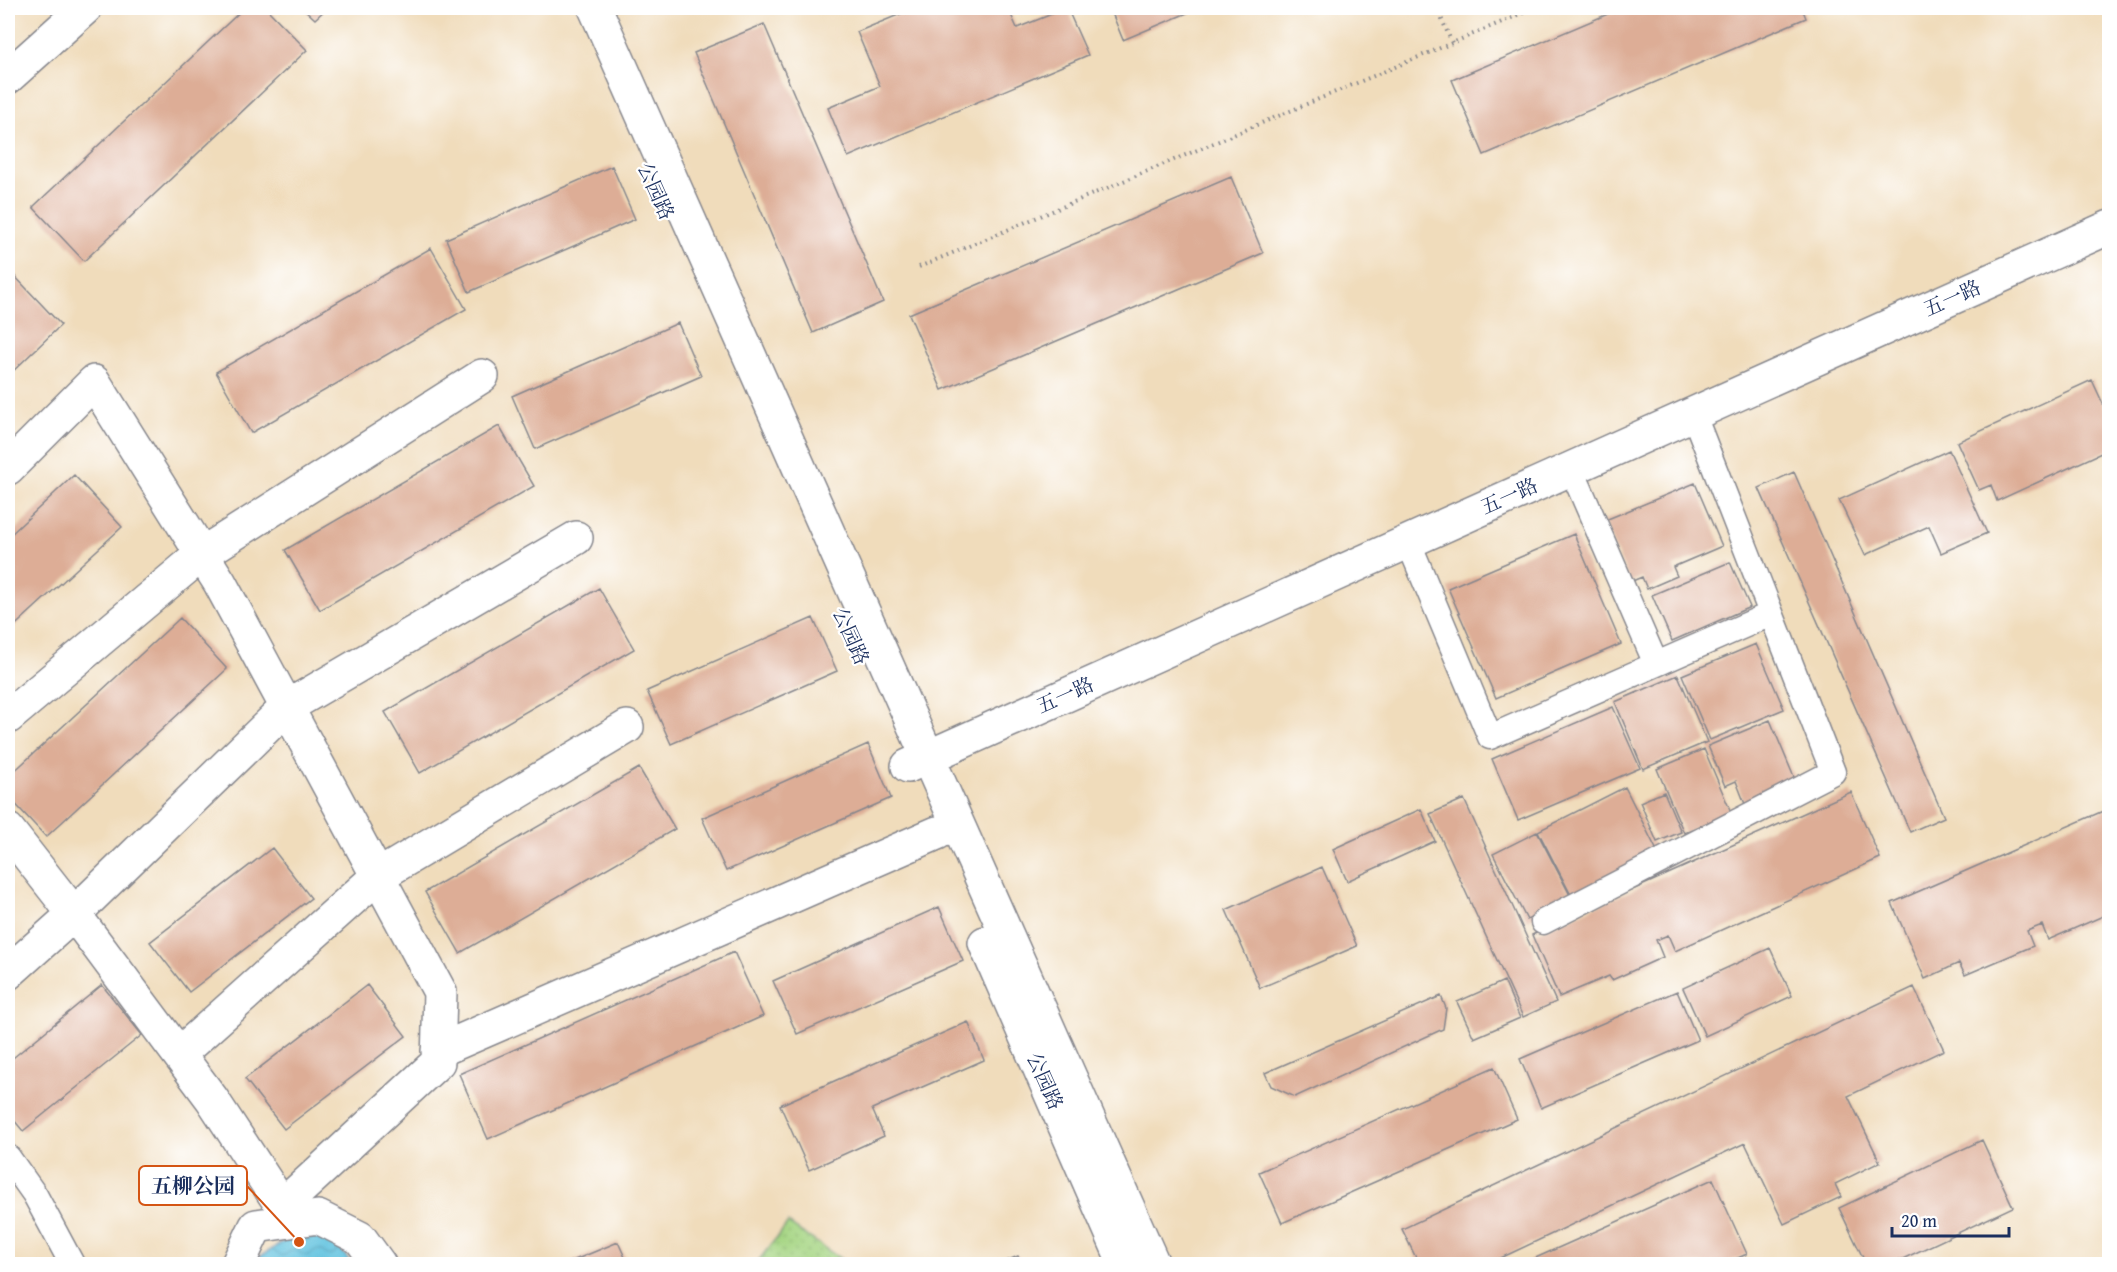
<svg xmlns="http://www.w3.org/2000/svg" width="2117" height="1272" font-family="'Gentium Book Plus','Noto Serif SC',serif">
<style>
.grass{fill:url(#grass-dots);stroke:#608270;stroke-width:1.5}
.water{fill:url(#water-waves);stroke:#3e789e;stroke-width:1.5}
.building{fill:#ddad96}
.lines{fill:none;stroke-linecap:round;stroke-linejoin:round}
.lane-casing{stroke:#86868c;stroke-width:27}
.street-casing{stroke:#86868c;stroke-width:36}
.secondary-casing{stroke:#86868c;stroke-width:36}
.primary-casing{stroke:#86868c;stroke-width:36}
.path{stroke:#86868c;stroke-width:4;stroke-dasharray:1.5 4.5;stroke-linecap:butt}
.lane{stroke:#fff;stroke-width:24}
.street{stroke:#fff;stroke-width:33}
.secondary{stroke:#fff;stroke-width:33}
.primary{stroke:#fff;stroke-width:33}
.labels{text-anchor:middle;stroke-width:4.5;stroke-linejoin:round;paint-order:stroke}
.street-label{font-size:20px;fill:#1b2f5e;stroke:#fff}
.leader{fill:none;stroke:#d45514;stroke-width:2}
.callout-dot{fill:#d45514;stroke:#fff;stroke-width:2}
.callout{fill:#fff;stroke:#d45514;stroke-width:2}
.callout-label{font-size:21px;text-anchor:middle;font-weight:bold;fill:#1b2f5e}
</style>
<defs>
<pattern id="grass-dots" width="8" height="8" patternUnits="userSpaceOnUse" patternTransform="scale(1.5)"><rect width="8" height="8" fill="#a6d583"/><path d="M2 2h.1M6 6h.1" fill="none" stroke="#8eb774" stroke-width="1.8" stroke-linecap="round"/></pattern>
<pattern id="water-waves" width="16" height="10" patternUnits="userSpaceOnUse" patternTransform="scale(1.5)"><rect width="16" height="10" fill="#60c2df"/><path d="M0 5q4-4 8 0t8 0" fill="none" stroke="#4e9eb8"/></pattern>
</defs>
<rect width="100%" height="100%" fill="#fff"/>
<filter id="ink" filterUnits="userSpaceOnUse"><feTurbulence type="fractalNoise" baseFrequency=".0167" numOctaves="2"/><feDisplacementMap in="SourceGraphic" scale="12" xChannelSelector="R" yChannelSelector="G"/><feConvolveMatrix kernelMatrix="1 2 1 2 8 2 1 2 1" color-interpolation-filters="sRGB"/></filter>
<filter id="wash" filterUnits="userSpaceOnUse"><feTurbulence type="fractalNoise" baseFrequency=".008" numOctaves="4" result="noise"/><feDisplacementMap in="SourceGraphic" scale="24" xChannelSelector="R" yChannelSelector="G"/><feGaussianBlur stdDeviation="1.35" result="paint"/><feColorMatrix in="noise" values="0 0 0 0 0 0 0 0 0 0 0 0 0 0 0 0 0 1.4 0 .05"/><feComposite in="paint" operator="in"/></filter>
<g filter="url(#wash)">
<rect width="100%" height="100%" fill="#f0dcbb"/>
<path class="grass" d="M788,1223L848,1264H756Z"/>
<path class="water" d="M313,1227L335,1242L352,1264H248L283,1242Z"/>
<g id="blocks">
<path class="building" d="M244,8H266L307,50L84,261L33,207Z
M303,8H327L315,19Z
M915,8H1008L1017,28L1067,8L1088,55L848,157L828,108L880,86L857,32Z
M1110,8H1199L1123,40Z
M1622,8H1802L1806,18L1484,155L1452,80Z
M764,24L883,302L813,333L694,53Z
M612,166L635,219L469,292L446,239Z
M1231,177L1263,253L942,390L909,314Z
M431,248L466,309L251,433L216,372Z
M8,269L61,325L8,376Z
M678,323L701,376L535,449L512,396Z
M2092,380L2110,419V449L1997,501L1991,485L1979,490L1957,442Z
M499,426L534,486L320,610L285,550Z
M1949,450L1987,533L1941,553L1929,526L1865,555L1839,500Z
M1794,472L1944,817L1910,832L1759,488Z
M74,475L122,527L8,632V537Z
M1695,483L1722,546L1673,567L1677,576L1647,589L1642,577L1630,582L1603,521Z
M1574,534L1621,644L1496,698L1448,588Z
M1730,562L1750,607L1672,641L1652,595Z
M599,588L634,649L420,773L385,712Z
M180,618L227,669L46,837L8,796V777Z
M813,618L837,671L671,744L647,691Z
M1756,644L1784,709L1710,740L1682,675Z
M1678,675L1707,742L1643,769L1615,702Z
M1613,707L1640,768L1518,820L1492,759Z
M1770,720L1796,782L1745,804L1736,781L1725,786L1708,746Z
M868,744L891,798L726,871L702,818Z
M1704,749L1731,812L1684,833L1657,769Z
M639,768L675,829L460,953L425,892Z
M1625,787L1657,851L1571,895L1538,831Z
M1664,792L1681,832L1657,842L1640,802Z
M1851,792L1880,858L1675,951L1668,935L1656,940L1663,957L1612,980L1609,976L1559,997L1532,935Z
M1464,799L1556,1002L1523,1017L1430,814Z
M2110,808V913L2048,940L2042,925L2027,931L2033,946L1965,975L1959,963L1925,979L1892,903Z
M1421,809L1435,841L1347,881L1333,849Z
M1537,832L1571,897L1527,920L1493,854Z
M272,848L311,898L189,992L150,942Z
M1322,867L1357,946L1260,988L1226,910Z
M939,907L963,961L797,1034L773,981Z
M1770,948L1792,996L1705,1036L1683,988Z
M734,952L763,1016L488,1139L459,1074Z
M1504,981L1520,1018L1474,1038L1457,1002Z
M102,985L142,1035L23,1131L8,1113V1062Z
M367,985L406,1036L284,1129L245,1079Z
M1914,987L1944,1050L1848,1096L1880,1162L1835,1184L1841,1197L1784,1224L1745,1143L1488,1264H1419L1402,1229Z
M1677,991L1698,1040L1541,1108L1520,1059Z
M1441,996L1446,1008L1443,1029L1295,1097L1271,1086L1265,1073Z
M968,1022L984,1060L872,1109L884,1136L809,1170L780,1105Z
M1494,1067L1517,1119L1282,1223L1259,1172Z
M1982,1140L2013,1207L1892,1264H1866L1839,1208Z
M1713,1179L1747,1254L1724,1264H1522Z
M618,1242L628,1264H565Z
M1018,1256L1022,1264H999Z"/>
</g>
</g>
<g filter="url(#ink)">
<use href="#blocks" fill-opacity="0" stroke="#86868c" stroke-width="1.5"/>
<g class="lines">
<g class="lane-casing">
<path id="lane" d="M1571,468L1656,664
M1408,541L1490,737L1771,614
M1543,922L1833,772L1693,413
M8,1157L35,1195L72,1264"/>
</g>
<g class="street-casing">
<path id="street" d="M8,468L94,382L220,583L440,992L438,1062L282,1206L212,1099L74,914L8,830
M8,717L202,554L482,376
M908,766L2110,227
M8,973L74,914L287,707L576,538
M438,1051L937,833
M179,1054L378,876L627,727
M238,1264L256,1226L318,1217L360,1238L379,1264"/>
</g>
<g class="secondary-casing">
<path id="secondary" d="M595,8L1153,1264
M985,943L1125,1264"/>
</g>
<g class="primary-casing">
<path id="primary" d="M8,77L85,8"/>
</g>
<path class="path" d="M1437,8L1452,43L1535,8
M919,267L1452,43"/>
<use href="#lane" class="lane"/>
<use href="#street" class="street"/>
<use href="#secondary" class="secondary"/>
<use href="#primary" class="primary"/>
</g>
</g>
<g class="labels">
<g class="street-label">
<text transform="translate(656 191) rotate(66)" y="7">公园路</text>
<text transform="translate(1952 298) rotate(-24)" y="7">五一路</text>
<text transform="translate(1509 496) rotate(-24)" y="7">五一路</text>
<text transform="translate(851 636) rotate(66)" y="7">公园路</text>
<text transform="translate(1065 695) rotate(-24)" y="7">五一路</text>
<text transform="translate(1045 1081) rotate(66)" y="7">公园路</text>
</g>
</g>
<path class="leader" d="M299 1242L247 1186"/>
<circle class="callout-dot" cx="299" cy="1242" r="6"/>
<rect class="callout" x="139" y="1166" width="108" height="39" rx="6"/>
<g class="callout-label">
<text x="193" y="1193">五柳公园</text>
</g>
<rect width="2117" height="1272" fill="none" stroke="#fff" stroke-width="30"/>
<path d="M1892 1227v9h117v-9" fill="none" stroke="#1b2f5e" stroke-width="3"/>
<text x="1901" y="1227" font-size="18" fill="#1b2f5e" stroke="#ffffff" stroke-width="4.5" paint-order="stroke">20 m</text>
</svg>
